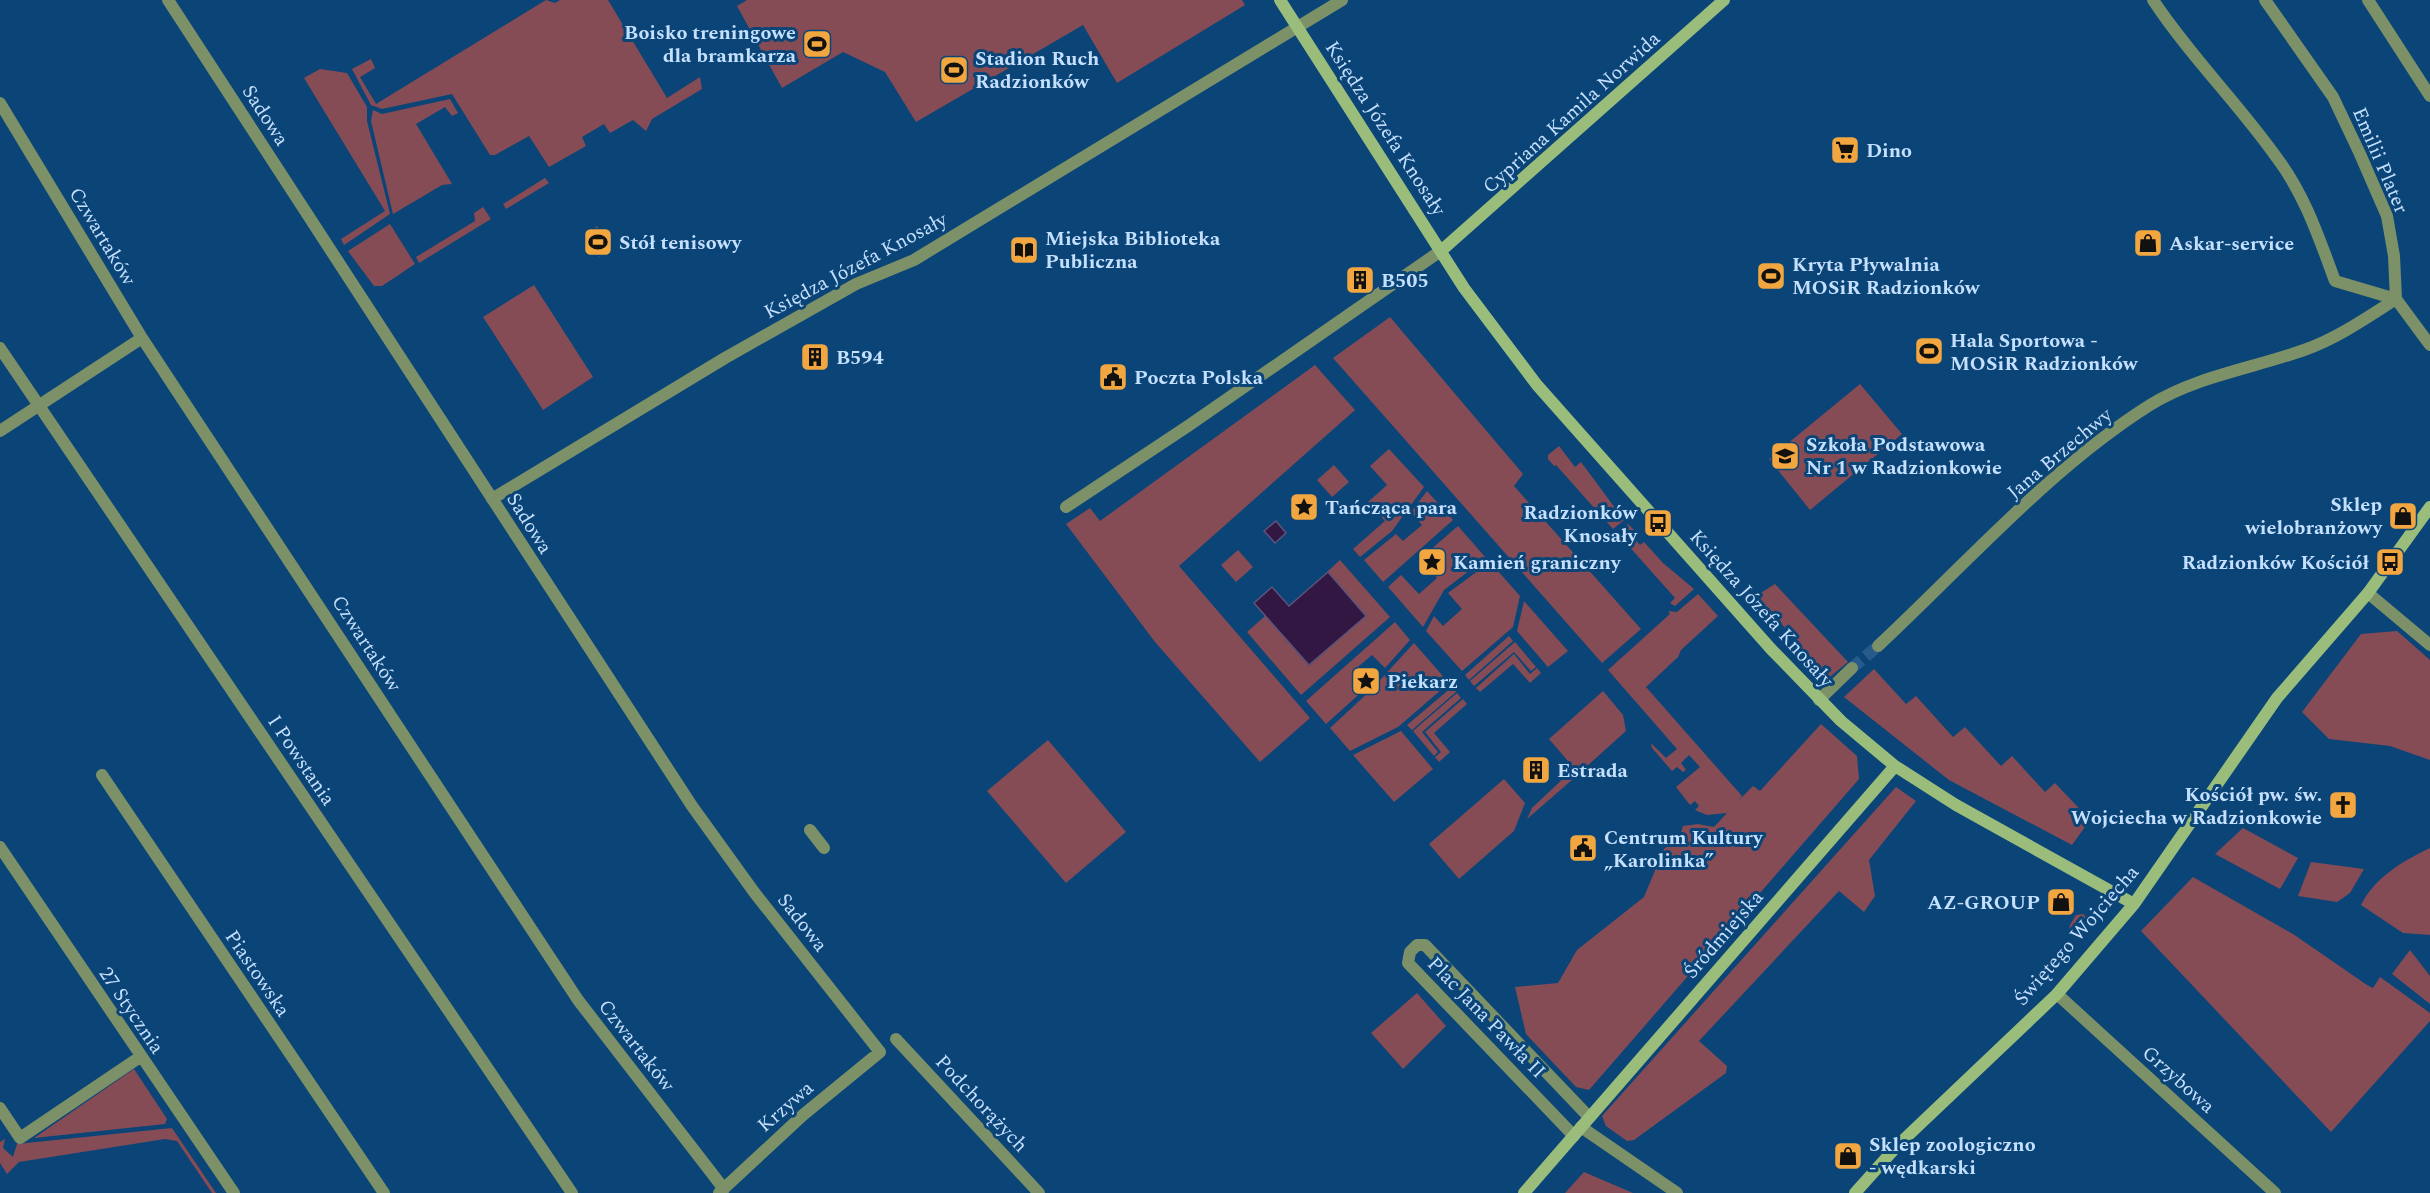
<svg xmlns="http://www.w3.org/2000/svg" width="2430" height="1193" font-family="Spectral,serif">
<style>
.green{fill:#864c55}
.water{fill:#321742;stroke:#5e537a;stroke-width:1.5}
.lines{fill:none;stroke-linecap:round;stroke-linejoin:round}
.street-tunnel{stroke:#275b8b;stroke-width:12;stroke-dasharray:12 6;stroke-linecap:butt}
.street{stroke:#7c9168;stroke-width:12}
.secondary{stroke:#9bbd7b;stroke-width:12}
.labels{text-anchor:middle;stroke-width:6;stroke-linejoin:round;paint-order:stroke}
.poi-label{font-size:20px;font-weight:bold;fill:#c5e0fe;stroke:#0b4477;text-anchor:start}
.street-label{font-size:20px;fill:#c5e0fe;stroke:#0b4477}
</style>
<rect width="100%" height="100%" fill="#0b4477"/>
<path class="green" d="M546,0L555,3L560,0H608L667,98L700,77L702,89L652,119L646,131L633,120L610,133L604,124L582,137L586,146L549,167L529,136L495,155H490L452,94L382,109L371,105L352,69L371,59L375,68L360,77L376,104Z
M747,0H1242L1245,5L1117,83L1083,25L916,122L885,72L843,52L782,88L737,6Z
M320,69L347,73L367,107V121L390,214L344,245L341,239L385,211L304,78Z
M450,99L458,113L452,116L445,107L416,124L452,184L442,185L393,214L371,121L373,110L382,114Z
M545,178L549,183L506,209L503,204Z
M483,207L491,219L419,263L416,257L475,221L474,213Z
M390,224L415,264L382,286H374L348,251Z
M597,226L612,249L599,257L585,234Z
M534,285L593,377L543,410L483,317Z
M1390,317L1523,474L1514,486L1641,629L1602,663L1333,358Z
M1315,365L1355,410L1179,566L1310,718L1260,762L1155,642L1066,524L1090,508L1100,521Z
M1860,384L1902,434L1810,510L1769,459Z
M1559,446L1575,467L1581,462L1624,520L1613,529L1556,465L1554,466L1548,459V455Z
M1389,449L1424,487L1392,531L1360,557L1353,549L1385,521L1368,502L1387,485L1370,466Z
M1334,465L1349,482L1332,497L1317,480Z
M1427,491L1453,520L1383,582L1364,560L1396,534L1403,541L1422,525L1411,512Z
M1628,524L1636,532L1632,536L1640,545L1644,542L1663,563L1694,589L1675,606L1670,603L1675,598L1618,534Z
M1458,526L1486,558L1444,590L1423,627L1388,587L1401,575L1419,594L1437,578L1421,558Z
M1238,550L1253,567L1236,582L1221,565Z
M1340,560L1390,617L1301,695L1247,632L1265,616L1309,666L1366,616L1328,571Z
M1490,562L1520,596L1513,627L1462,671L1426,631L1434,616L1443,626L1462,609L1448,593Z
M1775,584L1848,662L1826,680L1794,645L1795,639L1759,599H1751Z
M1698,594L1718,616L1681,650L1678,657L1646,687L1742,796L1738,801L1753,786L1760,791L1821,724L1857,756L1859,779L1589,1090L1576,1087L1526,1034L1515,987L1558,983L1577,950L1644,897L1664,849L1681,833L1683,826L1698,824L1714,827L1727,813L1707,815L1695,810L1699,806L1695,801L1690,805L1676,787L1700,767L1689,755L1681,763L1686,770L1683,772L1677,767L1672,771L1652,748L1651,743L1666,758L1677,749L1608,670L1670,614L1668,611L1677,612Z
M1524,601L1568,651L1548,667L1517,631Z
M1395,622L1410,640L1385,668L1372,655L1353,671L1366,688L1326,724L1306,701Z
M2397,631L2430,660V760L2390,746L2329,739L2302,712L2361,634Z
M1509,636L1513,641L1469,680L1465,675Z
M1515,642L1536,667L1531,671L1514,652L1474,686L1470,681Z
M1414,643L1449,683L1398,727L1350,751L1330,728L1370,691Z
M1514,654L1530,674L1537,668L1541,673L1530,683L1513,664L1480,692L1476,688Z
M1874,669L1906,704L1916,696L1953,737L1965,727L2001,766L2012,756L2045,792L2055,783L2090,820L2072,845L1949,780L1844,697Z
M1452,687L1456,692L1412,730L1407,725Z
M1603,691L1623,715L1626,731L1576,776L1572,770L1574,768L1549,739Z
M1457,693L1461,698L1422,732L1438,752L1434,756L1413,731Z
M1463,699L1467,704L1434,733L1450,752L1439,762L1435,757L1441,752L1425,732Z
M1401,731L1433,769L1394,802L1353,755Z
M1048,740L1126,832L1066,883L987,791Z
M1568,774L1573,779L1527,819L1532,808Z
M1504,779L1525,803L1514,831L1459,879L1429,844Z
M1896,787L1916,801L1869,860L1875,896L1864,912L1839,891L1699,1041L1727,1066L1726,1073L1634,1140L1627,1141L1606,1126L1602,1116Z
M2243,828L2298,858L2280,889L2215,854Z
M2430,848V935L2403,933L2361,905C2375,877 2403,861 2430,848Z
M2311,862L2364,869L2350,893L2337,902L2298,896Z
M2193,877L2293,934L2367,985L2373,988L2380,977L2430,1013V1021L2331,1132L2141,931Z
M2083,914L2086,917L2088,926L2081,937L2074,938L2068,933L2070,925L2076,915Z
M2410,950L2430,976V1004L2392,974Z
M1417,993L1446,1026L1403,1069L1371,1033Z
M134,1069L167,1119L165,1124L34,1138Z
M172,1128L216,1193H212L177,1141L165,1139L19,1162L7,1174L0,1163V1142L5,1139L3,1148L13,1157L17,1144Z
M1584,1172L1633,1193H1565Z"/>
<path class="water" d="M1276,521L1286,533L1275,543L1264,531Z
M1328,572L1366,616L1309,665L1254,603L1272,587L1289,606Z"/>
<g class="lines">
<path class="street-tunnel" d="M1852,668L1878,646"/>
<path class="street" d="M168,0L692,806L754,892L880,1052L803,1115L719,1193
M2153,0C2190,56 2238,103 2277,158C2305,195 2319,238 2335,281L2396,299
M2265,0L2333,97L2360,154L2387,216L2394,256L2396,299L2430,345
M2368,0L2430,96
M0,103L142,338L578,1000L724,1189
M0,348L572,1193
M0,431L142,338
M492,499L725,358L856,284L914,260L1342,0
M1066,507L1188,426L1442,250
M2368,593L2430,645
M1878,646C1965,565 2050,468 2150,405C2197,376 2254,368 2304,350C2336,339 2368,317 2396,299
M1819,700L1852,668
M102,775L384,1193
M810,830L824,848
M0,847L234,1193
M2057,994L2275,1193
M896,1039L1039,1193
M0,1108L20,1138L140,1057
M1581,1127L1677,1193
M1574,1136L1408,963L1410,952L1417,945H1425L1589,1117"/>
<path class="secondary" d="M1280,0L1464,288L1537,385L1771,649L1841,721L1895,766L1956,805L2134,904
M1442,250L1724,0
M1524,1193L1895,766
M1855,1193L1897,1146L2057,994L2134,904L2277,698L2368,593L2430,507"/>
</g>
<defs>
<g id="stadium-square" transform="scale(1.5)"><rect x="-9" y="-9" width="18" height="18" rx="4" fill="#f1a63f" stroke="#0b4477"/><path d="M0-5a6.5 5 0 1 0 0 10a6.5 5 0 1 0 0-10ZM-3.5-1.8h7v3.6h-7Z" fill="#111"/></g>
<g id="supermarket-square" transform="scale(1.5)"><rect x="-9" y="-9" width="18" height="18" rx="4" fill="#f1a63f" stroke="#0b4477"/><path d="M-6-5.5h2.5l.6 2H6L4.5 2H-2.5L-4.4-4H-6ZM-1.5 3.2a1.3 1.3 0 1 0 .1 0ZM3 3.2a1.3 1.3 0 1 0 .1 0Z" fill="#111"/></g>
<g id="shop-square" transform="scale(1.5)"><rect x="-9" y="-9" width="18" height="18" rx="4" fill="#f1a63f" stroke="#0b4477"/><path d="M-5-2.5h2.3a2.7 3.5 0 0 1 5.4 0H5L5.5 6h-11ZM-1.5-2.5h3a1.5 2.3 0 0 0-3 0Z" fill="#111"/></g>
<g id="library-square" transform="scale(1.5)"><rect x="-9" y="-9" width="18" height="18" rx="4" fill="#f1a63f" stroke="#0b4477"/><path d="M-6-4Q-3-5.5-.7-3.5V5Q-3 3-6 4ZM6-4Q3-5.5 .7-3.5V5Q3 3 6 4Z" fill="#111"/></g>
<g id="building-square" transform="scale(1.5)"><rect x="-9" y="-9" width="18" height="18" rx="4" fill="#f1a63f" stroke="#0b4477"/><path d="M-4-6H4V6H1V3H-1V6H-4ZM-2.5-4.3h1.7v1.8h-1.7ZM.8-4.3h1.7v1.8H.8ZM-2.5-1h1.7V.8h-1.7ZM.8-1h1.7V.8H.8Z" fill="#111"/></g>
<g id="civic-square" transform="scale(1.5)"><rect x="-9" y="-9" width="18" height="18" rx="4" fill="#f1a63f" stroke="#0b4477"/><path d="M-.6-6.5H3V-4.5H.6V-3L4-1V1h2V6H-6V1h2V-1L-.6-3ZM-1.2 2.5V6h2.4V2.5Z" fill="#111"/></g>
<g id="school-square" transform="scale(1.5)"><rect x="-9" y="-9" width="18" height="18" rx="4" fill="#f1a63f" stroke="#0b4477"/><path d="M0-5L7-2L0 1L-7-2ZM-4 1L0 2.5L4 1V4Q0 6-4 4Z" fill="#111"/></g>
<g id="sight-square" transform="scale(1.5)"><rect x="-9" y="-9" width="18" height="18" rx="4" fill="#f1a63f" stroke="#0b4477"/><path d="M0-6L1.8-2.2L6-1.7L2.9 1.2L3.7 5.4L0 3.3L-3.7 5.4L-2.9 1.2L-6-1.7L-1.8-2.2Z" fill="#111"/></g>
<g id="bus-square" transform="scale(1.5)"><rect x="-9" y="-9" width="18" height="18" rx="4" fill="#f1a63f" stroke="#0b4477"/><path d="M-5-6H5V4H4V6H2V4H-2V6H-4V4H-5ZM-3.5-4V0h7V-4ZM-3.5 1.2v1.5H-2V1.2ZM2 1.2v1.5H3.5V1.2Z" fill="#111"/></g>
<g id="church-square" transform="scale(1.5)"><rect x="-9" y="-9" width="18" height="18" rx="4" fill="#f1a63f" stroke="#0b4477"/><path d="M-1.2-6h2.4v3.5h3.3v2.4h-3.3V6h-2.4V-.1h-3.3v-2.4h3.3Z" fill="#111"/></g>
</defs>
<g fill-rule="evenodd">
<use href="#stadium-square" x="817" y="44"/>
<use href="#stadium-square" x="954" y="70"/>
<use href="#supermarket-square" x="1845" y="150"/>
<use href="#stadium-square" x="598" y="242"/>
<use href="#shop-square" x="2148" y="243"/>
<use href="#library-square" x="1024" y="250"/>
<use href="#stadium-square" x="1771" y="276"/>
<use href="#building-square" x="1360" y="280"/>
<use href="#stadium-square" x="1929" y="351"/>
<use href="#building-square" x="815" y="357"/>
<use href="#civic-square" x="1113" y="377"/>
<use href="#school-square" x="1785" y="456"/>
<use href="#sight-square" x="1304" y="507"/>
<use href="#shop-square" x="2403" y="516"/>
<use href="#bus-square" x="1658" y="523"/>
<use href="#sight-square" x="1432" y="562"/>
<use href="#bus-square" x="2390" y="562"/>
<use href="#sight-square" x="1366" y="681"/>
<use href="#building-square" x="1536" y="770"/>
<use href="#church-square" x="2343" y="805"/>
<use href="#civic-square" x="1583" y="848"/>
<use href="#shop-square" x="2061" y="902"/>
<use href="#shop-square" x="1848" y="1156"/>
</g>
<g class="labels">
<g class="poi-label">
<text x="796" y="39" text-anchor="end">Boisko treningowe<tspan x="796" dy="23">dla bramkarza</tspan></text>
<text x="975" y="65">Stadion Ruch<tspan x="975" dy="23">Radzionków</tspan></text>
<text x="1866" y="157">Dino</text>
<text x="1045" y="245">Miejska Biblioteka<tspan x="1045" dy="23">Publiczna</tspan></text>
<text x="619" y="249">Stół tenisowy</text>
<text x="2169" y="250">Askar-service</text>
<text x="1792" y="271">Kryta Pływalnia<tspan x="1792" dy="23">MOSiR Radzionków</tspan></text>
<text x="1381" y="287">B505</text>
<text x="1950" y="347">Hala Sportowa -<tspan x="1950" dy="23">MOSiR Radzionków</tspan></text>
<text x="836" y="364">B594</text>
<text x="1134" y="384">Poczta Polska</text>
<text x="1806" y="451">Szkoła Podstawowa<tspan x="1806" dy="23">Nr 1 w Radzionkowie</tspan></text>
<text x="2382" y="511" text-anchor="end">Sklep<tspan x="2382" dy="23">wielobranżowy</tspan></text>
<text x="1325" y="514">Tańcząca para</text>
<text x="1637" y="519" text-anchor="end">Radzionków<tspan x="1637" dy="23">Knosały</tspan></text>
<text x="1453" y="569">Kamień graniczny</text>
<text x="2369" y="569" text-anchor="end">Radzionków Kościół</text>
<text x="1387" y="688">Piekarz</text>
<text x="1557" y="777">Estrada</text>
<text x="2322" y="801" text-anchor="end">Kościół pw. św.<tspan x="2322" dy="23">Wojciecha w Radzionkowie</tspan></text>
<text x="1604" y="844">Centrum Kultury<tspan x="1604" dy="23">„Karolinka”</tspan></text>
<text x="2040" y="909" text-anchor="end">AZ-GROUP</text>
<text x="1869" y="1151">Sklep zoologiczno<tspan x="1869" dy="23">- wędkarski</tspan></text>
</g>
<g class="street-label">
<text transform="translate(1571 112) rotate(-42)" y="7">Cypriana Kamila Norwida</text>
<text transform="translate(266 115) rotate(57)" y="7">Sadowa</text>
<text transform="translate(1386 128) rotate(57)" y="7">Księdza Józefa Knosały</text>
<text transform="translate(2381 160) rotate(67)" y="7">Emilii Plater</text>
<text transform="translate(103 236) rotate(59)" y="7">Czwartaków</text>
<text transform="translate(855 265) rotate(-28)" y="7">Księdza Józefa Knosały</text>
<text transform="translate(2059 453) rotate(-40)" y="7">Jana Brzechwy</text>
<text transform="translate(530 523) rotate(58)" y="7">Sadowa</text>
<text transform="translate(1762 608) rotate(48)" y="7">Księdza Józefa Knosały</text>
<text transform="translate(367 643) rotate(57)" y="7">Czwartaków</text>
<text transform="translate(302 760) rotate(56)" y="7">I Powstania</text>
<text transform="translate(803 922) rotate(52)" y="7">Sadowa</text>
<text transform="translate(1723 934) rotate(-49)" y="7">Śródmiejska</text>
<text transform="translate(2076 935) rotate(-49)" y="7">Świętego Wojciecha</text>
<text transform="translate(258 973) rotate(56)" y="7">Piastowska</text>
<text transform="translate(132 1010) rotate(56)" y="7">27 Stycznia</text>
<text transform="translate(1487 1017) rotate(46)" y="7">Plac Jana Pawła II</text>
<text transform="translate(637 1045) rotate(52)" y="7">Czwartaków</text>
<text transform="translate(2179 1079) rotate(42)" y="7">Grzybowa</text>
<text transform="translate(982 1103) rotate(47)" y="7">Podchorążych</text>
<text transform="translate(785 1106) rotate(-41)" y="7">Krzywa</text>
</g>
</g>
</svg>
